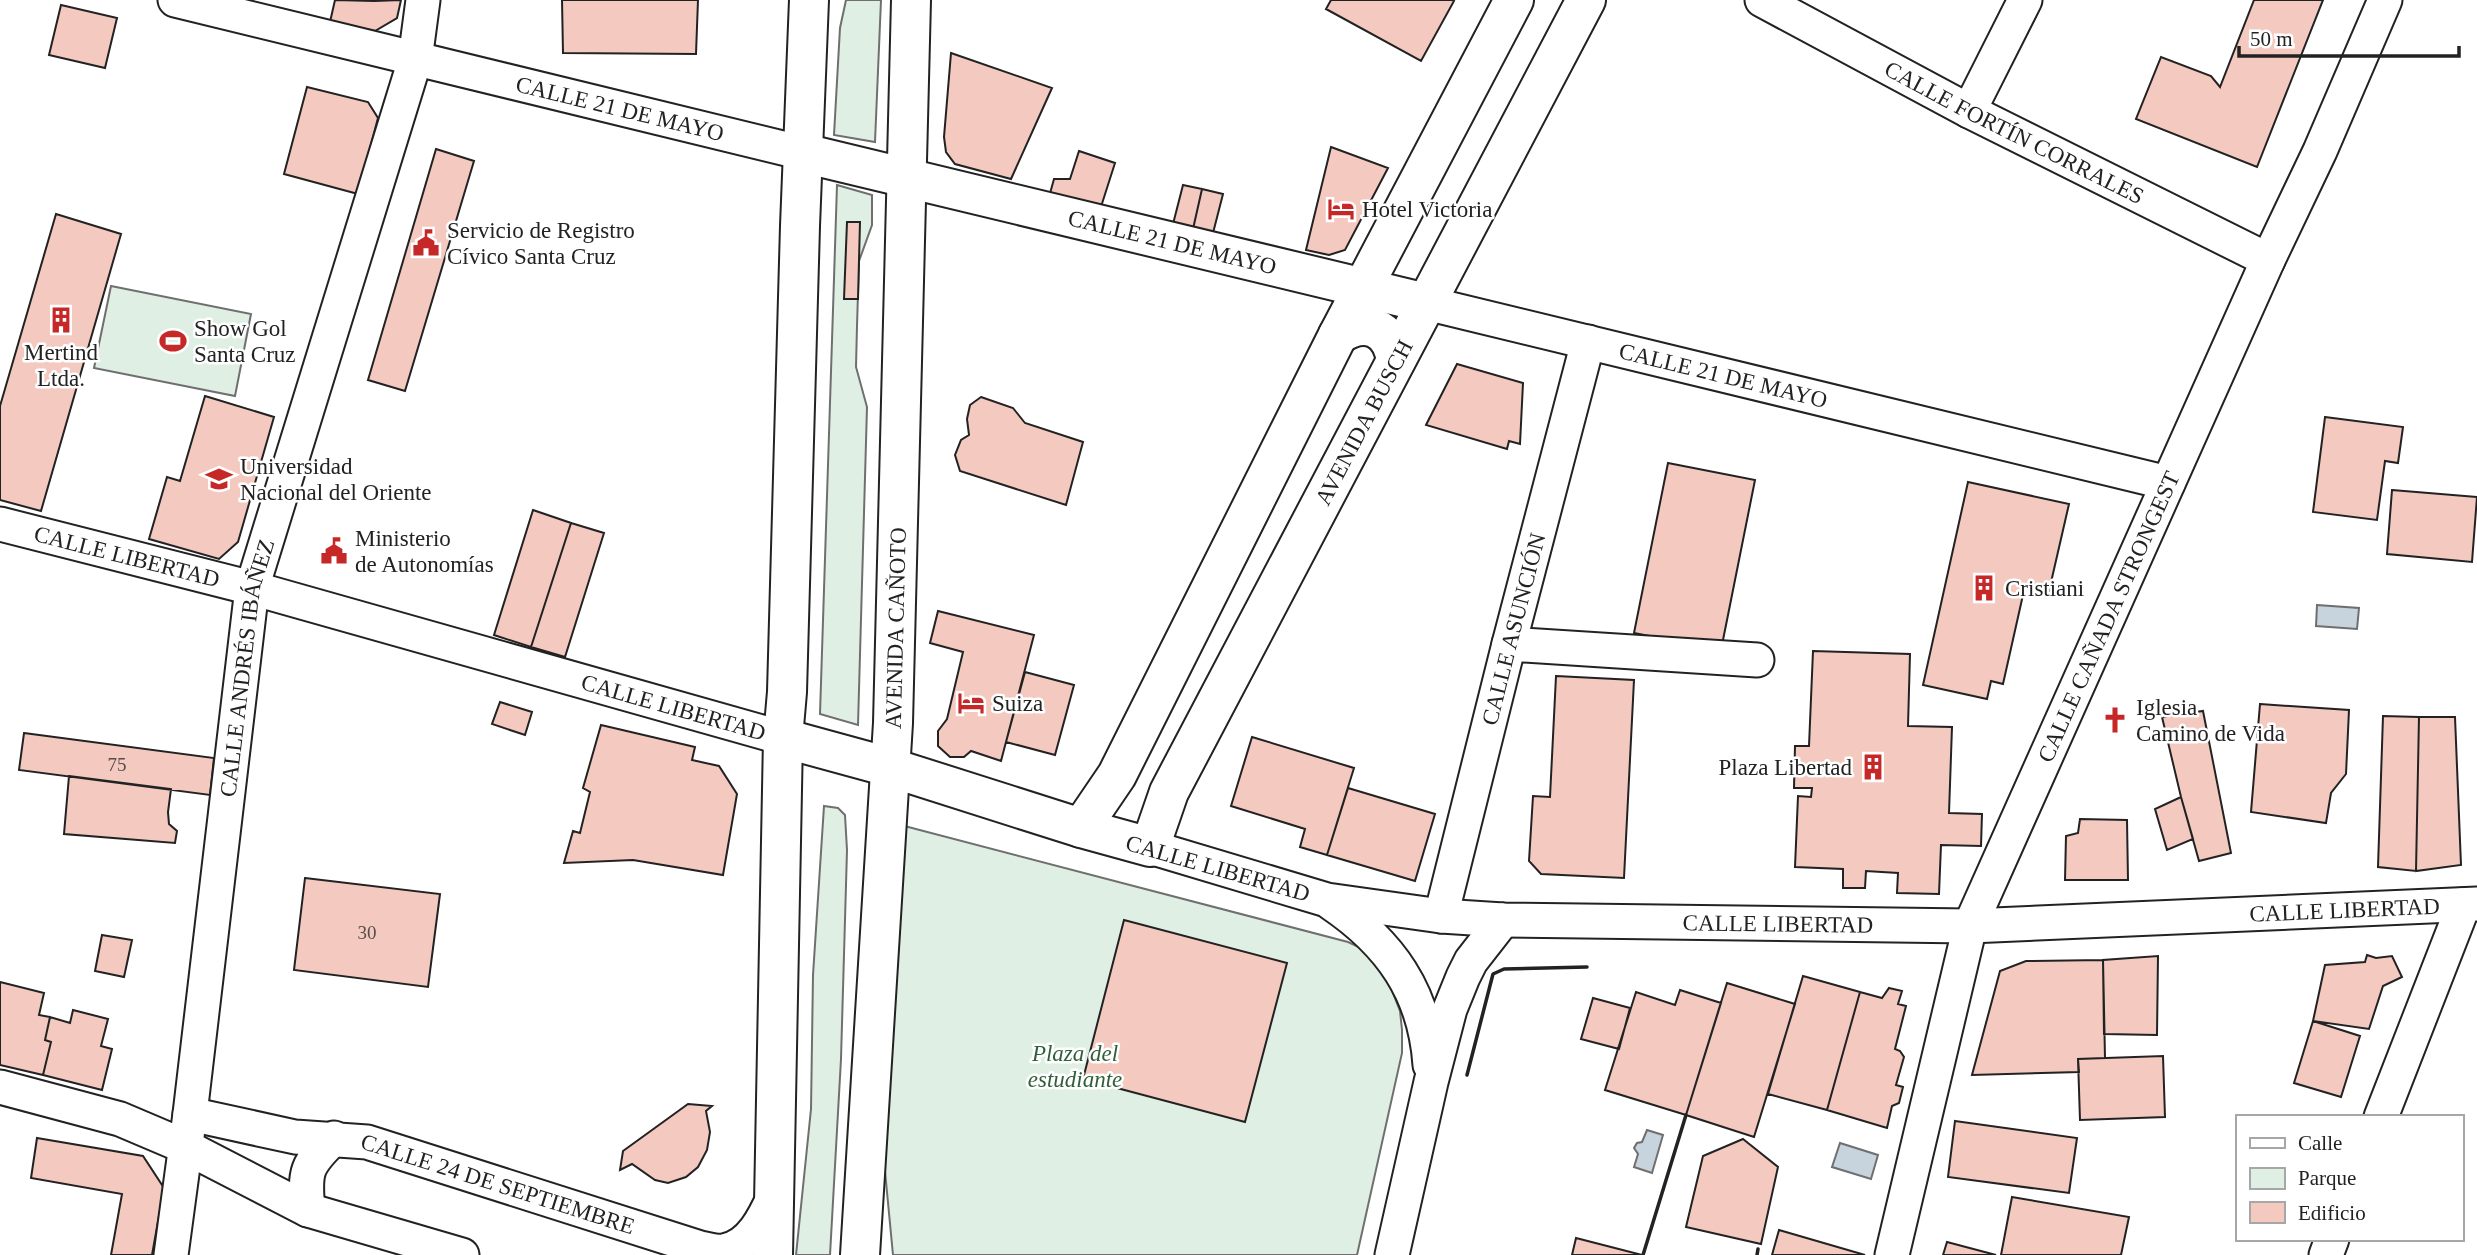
<svg xmlns="http://www.w3.org/2000/svg" width="2477" height="1255" font-family="Georgia,serif">
<style>
.green{fill:#e0efe3;stroke:#6f6f6f;stroke-width:2}
.water{fill:#c7d3dd;stroke:#6f6f6f;stroke-width:2}
.building{fill:#f3c9c0;stroke:#222;stroke-width:2}
.lines{fill:none;stroke-linecap:round;stroke-linejoin:round}
.minor-casing{stroke:#222;stroke-width:37}
.major-casing{stroke:#222;stroke-width:42}
.minor{stroke:#fff;stroke-width:33}
.major{stroke:#fff;stroke-width:38}
.wall{stroke:#222;stroke-width:3.5}
.labels{text-anchor:middle;stroke-width:5;stroke-linejoin:round;paint-order:stroke}
.number-label{font-size:19px;fill:#564c4a}
.street-label{font-size:23px;fill:#222;stroke:#fff}
.poi-label{font-size:23px;fill:#222;stroke:#fff;text-anchor:start}
.park-label{font-size:23px;font-style:italic;fill:#2f5e38;stroke:#fff}
</style>
<rect width="100%" height="100%" fill="#fff"/>
<path class="green" d="M846,0H881L875,142L834,135L840,28Z
M837,185L872,195V225L859,261L857,326L856,367L867,407L858,725L820,714Z
M111,286L251,314L235,396L94,368Z
M824,806L838,808L845,815L847,850L841,1059L830,1255H796L811,1109L813,975Z
M893,823L1348,942L1361,948L1370,957L1389,983L1400,1011L1402,1030V1053L1357,1255H893L883,1150Z"/>
<path class="water" d="M2317,605L2359,608L2357,629L2316,626Z
M1647,1130L1663,1135L1652,1173L1634,1167L1638,1154L1634,1148L1637,1143L1642,1142Z
M1840,1143L1878,1155L1871,1179L1832,1167Z"/>
<path class="building" d="M335,0L374,1L401,0L397,18L375,31L330,22Z
M562,0H698L696,54L563,53Z
M1331,0H1452L1454,1L1421,61L1326,9Z
M2254,0H2323L2257,167L2136,119L2161,57L2211,76L2220,87Z
M61,5L117,18L105,68L49,55Z
M951,53L1052,88L1011,179L955,164L946,152L944,137Z
M307,87L368,102L378,118L358,194L284,174Z
M1331,147L1388,168L1345,250L1329,255L1306,250Z
M436,149L474,161L405,391L368,380Z
M1079,151L1115,163L1099,213L1049,197L1054,179H1070Z
M1183,185L1202,189L1193,229L1173,224Z
M1202,189L1223,194L1213,233L1193,229Z
M56,214L121,234L41,511L0,500V406Z
M847,222H860L858,299H844Z
M1457,364L1523,383L1520,444L1509,441L1507,449L1426,425Z
M205,396L274,417L238,542L219,559L149,539L167,477L180,481Z
M981,397L1013,408L1025,423L1083,442L1066,505L960,471L955,455L961,440L969,435L967,419L970,405Z
M2325,417L2403,427L2398,463L2385,461L2377,520L2313,512Z
M1668,463L1755,480L1721,650L1634,633Z
M1968,482L2069,504L2049,591L2025,586L2003,684L1991,681L1987,699L1923,685Z
M2392,490L2477,497L2472,562L2387,554Z
M533,510L571,523L531,647L494,635Z
M571,523L604,533L565,657L531,647Z
M938,611L1034,635L1001,761L971,751L964,757H950L938,746V731L947,719L963,652L930,643Z
M1813,651L1910,654L1908,726L1952,727L1949,813L1982,814L1981,846L1941,845L1939,894L1897,893L1898,873L1866,871L1865,888H1843V869L1795,867L1798,796L1811,797L1812,788H1794L1795,746H1809Z
M1025,672L1074,685L1055,755L1006,742Z
M1556,676L1634,680L1624,878L1541,874L1529,861L1533,796L1550,797Z
M500,702L532,712L525,735L492,724Z
M2260,704L2349,710L2346,774L2331,793L2326,823L2251,812Z
M2203,711L2231,853L2199,861L2181,797L2162,717Z
M2383,716L2419,717L2416,871L2378,867Z
M2419,717H2455L2461,865L2416,871Z
M601,725L695,747L692,760L719,766L737,794L723,875L633,860L564,863L573,831L580,833L590,792L583,788Z
M24,733L214,758L210,795L19,770Z
M1252,737L1354,768L1327,855L1300,847L1305,829L1231,806Z
M69,776L171,789L168,812L169,824L177,831L175,843L64,834Z
M1348,788L1435,814L1415,881L1327,855Z
M2181,797L2193,839L2167,850L2155,809Z
M2080,819L2127,820L2128,880H2065L2066,836L2078,833Z
M305,878L440,894L428,987L294,970Z
M1124,920L1287,963L1245,1122L1083,1079Z
M102,935L132,940L124,977L95,971Z
M2367,955L2376,958L2392,956L2402,977L2383,986L2369,1029L2313,1021L2325,965L2365,962Z
M2158,956L2157,1035L2104,1034L2103,960Z
M2103,960L2105,1058L2078,1059L2079,1072L1972,1075L2000,971L2026,961Z
M1803,976L1860,992L1827,1110L1768,1094Z
M0,982L44,993L39,1015L50,1017L45,1040L51,1042L43,1075L0,1065Z
M1727,983L1795,1004L1754,1137L1686,1115Z
M1889,988L1902,991L1898,1004L1906,1006L1895,1049L1900,1051L1904,1057L1896,1085L1903,1087L1899,1103L1892,1106L1887,1128L1827,1110L1860,992L1882,998Z
M1680,990L1721,1003L1686,1115L1605,1090L1636,992L1675,1005Z
M1593,998L1630,1008L1619,1049L1581,1039Z
M73,1010L108,1019L101,1046L112,1049L102,1090L43,1075L51,1042L45,1040L50,1017L70,1023Z
M2313,1021L2360,1036L2341,1097L2294,1083Z
M2163,1056L2165,1117L2080,1120L2078,1059Z
M688,1104L712,1106L706,1111L710,1132L707,1150L698,1167L686,1177L668,1183L655,1180L632,1164L620,1170L623,1151Z
M1955,1121L2077,1138L2069,1193L1948,1177Z
M37,1138L143,1156L164,1188L152,1255H111L122,1194L31,1178Z
M1743,1139L1778,1167L1761,1244L1686,1227L1703,1156Z
M2012,1197L2129,1217L2121,1255H2001Z
M1779,1230L1865,1255H1772Z
M1576,1238L1642,1255H1572Z
M1947,1242L1996,1255H1943Z"/>
<g class="lines">
<g class="minor-casing">
<g id="minor">
<path id="s1" d="M175,0L803,153"/>
<path id="s2" d="M1762,0L1969,111L2268,260"/>
<path d="M1969,111L2025,0"/>
<path id="s3" d="M1426,303L2168,483"/>
<path id="s4" d="M0,524L252,588L783,738"/>
<path d="M1509,644L1757,660"/>
<path id="s5" d="M1150,847L1327,900L1441,916L1503,920L1970,926L2477,904"/>
<path d="M1331,903C1390,943 1425,992 1430,1065"/>
<path id="s6" d="M1441,916L1509,644L1588,342"/>
<path d="M0,1087L120,1119L186,1147L308,1210L462,1255"/>
<path id="s7" d="M190,1114L295,1137L367,1142L700,1248C707,1249 717,1252 723,1251C751,1247 765,1216 775,1194"/>
<path d="M2381,1117L2459,917L2461,905"/>
<path d="M308,1210C304,1171 306,1165 334,1138"/>
<path id="s8" d="M171,1255L190,1114L252,588L415,60L423,0"/>
<path d="M1392,1255L1431,1082L1450,1009L1463,977L1471,961L1503,920"/>
<path id="s9" d="M1892,1255L1970,926L2268,260L2320,151L2385,0"/>
<path d="M2326,1255L2332,1239"/>
</g>
</g>
<g class="major-casing">
<g id="major">
<path id="s10" d="M803,153L1426,303"/>
<path d="M1338,335C1366,317 1390,327 1396,360"/>
<path id="s11" d="M783,738L889,767L1081,828L1150,847L1169,792L1586,0"/>
<path d="M1081,828L1117,775L1338,335L1514,0"/>
<path d="M773,1255L783,738L787,692L800,226L809,0"/>
<path id="s12" d="M860,1255L893,723L911,0"/>
</g>
</g>
<use href="#minor" class="minor"/>
<use href="#major" class="major"/>
<path class="wall" d="M1467,1075L1493,974L1504,969L1587,967
M1643,1255L1686,1115
M1757,1255L1758,1249"/>
</g>
<defs>
<g id="hotel-bare" transform="scale(2.1)"><path d="M-6-4.5h1.5V1H6V5H4.5V3h-9V5H-6ZM-4 0a1.8 1.8 0 1 1 3.6 0ZM.5 0V-2.5h3Q6-2.5 6 0Z" fill="#c62828" stroke="#fff" stroke-width="2.5" paint-order="stroke"/></g>
<g id="civic-bare" transform="scale(2.1)"><path d="M-.6-6.5H3V-4.5H.6V-3L4-1V1h2V6H-6V1h2V-1L-.6-3ZM-1.2 2.5V6h2.4V2.5Z" fill="#c62828" stroke="#fff" stroke-width="2.5" paint-order="stroke"/></g>
<g id="building-bare" transform="scale(2.1)"><path d="M-4-6H4V6H1V3H-1V6H-4ZM-2.5-4.3h1.7v1.8h-1.7ZM.8-4.3h1.7v1.8H.8ZM-2.5-1h1.7V.8h-1.7ZM.8-1h1.7V.8H.8Z" fill="#c62828" stroke="#fff" stroke-width="2.5" paint-order="stroke"/></g>
<g id="stadium-bare" transform="scale(2.1)"><path d="M0-5a6.5 5 0 1 0 0 10a6.5 5 0 1 0 0-10ZM-3.5-1.8h7v3.6h-7Z" fill="#c62828" stroke="#fff" stroke-width="2.5" paint-order="stroke"/></g>
<g id="university-bare" transform="scale(2.1)"><path d="M0-5L7-2L0 1L-7-2ZM-4 1L0 2.5L4 1V4Q0 6-4 4Z" fill="#c62828" stroke="#fff" stroke-width="2.5" paint-order="stroke"/></g>
<g id="church-bare" transform="scale(2.1)"><path d="M-1.2-6h2.4v3.5h3.3v2.4h-3.3V6h-2.4V-.1h-3.3v-2.4h3.3Z" fill="#c62828" stroke="#fff" stroke-width="2.5" paint-order="stroke"/></g>
</defs>
<g fill-rule="evenodd">
<use href="#hotel-bare" x="1341" y="209"/>
<use href="#civic-bare" x="426" y="243"/>
<use href="#building-bare" x="61" y="320"/>
<use href="#stadium-bare" x="173" y="341"/>
<use href="#university-bare" x="219" y="479"/>
<use href="#civic-bare" x="334" y="551"/>
<use href="#building-bare" x="1984" y="588"/>
<use href="#hotel-bare" x="971" y="703"/>
<use href="#church-bare" x="2115" y="720"/>
<use href="#building-bare" x="1873" y="767"/>
</g>
<g class="labels">
<g class="number-label">
<text x="117" y="771">75</text>
<text x="367" y="939">30</text>
</g>
<g class="street-label">
<text dy="8" stroke="none"><textPath href="#s1" startOffset="458">CALLE 21 DE MAYO</textPath></text>
<text dy="8" stroke="none"><textPath href="#s2" startOffset="285">CALLE FORTÍN CORRALES</textPath></text>
<text dy="8" stroke="none"><textPath href="#s10" startOffset="380">CALLE 21 DE MAYO</textPath></text>
<text dy="8" stroke="none"><textPath href="#s3" startOffset="306">CALLE 21 DE MAYO</textPath></text>
<text dy="8" stroke="none"><textPath href="#s11" startOffset="859">AVENIDA BUSCH</textPath></text>
<text dy="8" stroke="none"><textPath href="#s4" startOffset="131">CALLE LIBERTAD</textPath></text>
<text dy="8" stroke="none"><textPath href="#s9" startOffset="677">CALLE CAÑADA STRONGEST</textPath></text>
<text dy="8" stroke="none"><textPath href="#s12" startOffset="628">AVENIDA CAÑOTO</textPath></text>
<text dy="8" stroke="none"><textPath href="#s6" startOffset="296">CALLE ASUNCIÓN</textPath></text>
<text dy="8" stroke="none"><textPath href="#s8" startOffset="592">CALLE ANDRÉS IBÁÑEZ</textPath></text>
<text dy="8" stroke="none"><textPath href="#s4" startOffset="698">CALLE LIBERTAD</textPath></text>
<text transform="translate(1218 868) rotate(16)" y="8">CALLE LIBERTAD</text>
<text dy="8" stroke="none"><textPath href="#s5" startOffset="1204">CALLE LIBERTAD</textPath></text>
<text dy="8" stroke="none"><textPath href="#s5" startOffset="637">CALLE LIBERTAD</textPath></text>
<text dy="8" stroke="none"><textPath href="#s7" startOffset="317">CALLE 24 DE SEPTIEMBRE</textPath></text>
</g>
<g class="poi-label">
<text x="1362" y="217">Hotel Victoria</text>
<text x="447" y="238">Servicio de Registro<tspan x="447" dy="26">Cívico Santa Cruz</tspan></text>
<text x="194" y="336">Show Gol<tspan x="194" dy="26">Santa Cruz</tspan></text>
<text x="61" y="360" text-anchor="middle">Mertind<tspan x="61" dy="26">Ltda.</tspan></text>
<text x="240" y="474">Universidad<tspan x="240" dy="26">Nacional del Oriente</tspan></text>
<text x="355" y="546">Ministerio<tspan x="355" dy="26">de Autonomías</tspan></text>
<text x="2005" y="596">Cristiani</text>
<text x="992" y="711">Suiza</text>
<text x="2136" y="715">Iglesia<tspan x="2136" dy="26">Camino de Vida</tspan></text>
<text x="1852" y="775" text-anchor="end">Plaza Libertad</text>
</g>
<g class="park-label">
<text x="1075" y="1061">Plaza del<tspan x="1075" dy="26">estudiante</tspan></text>
</g>
</g>
<rect x="2236" y="1115" width="228" height="126" fill="#ffffff" stroke="#a7a7a7" stroke-width="2"/>
<rect x="2250" y="1138" width="35" height="10" fill="#ffffff" stroke="#a7a7a7" stroke-width="2"/>
<text x="2298" y="1150" font-size="21" fill="#222222">Calle</text>
<rect x="2250" y="1168" width="35" height="21" fill="#e0efe3" stroke="#a7a7a7" stroke-width="2"/>
<text x="2298" y="1185" font-size="21" fill="#222222">Parque</text>
<rect x="2250" y="1202" width="35" height="21" fill="#f3c9c0" stroke="#a7a7a7" stroke-width="2"/>
<text x="2298" y="1220" font-size="21" fill="#222222">Edificio</text>
<path d="M2239 46v10h220v-10" fill="none" stroke="#222222" stroke-width="3.5"/>
<text x="2250" y="46" font-size="21" fill="#222222" stroke="#ffffff" stroke-width="5" paint-order="stroke">50 m</text>
</svg>
